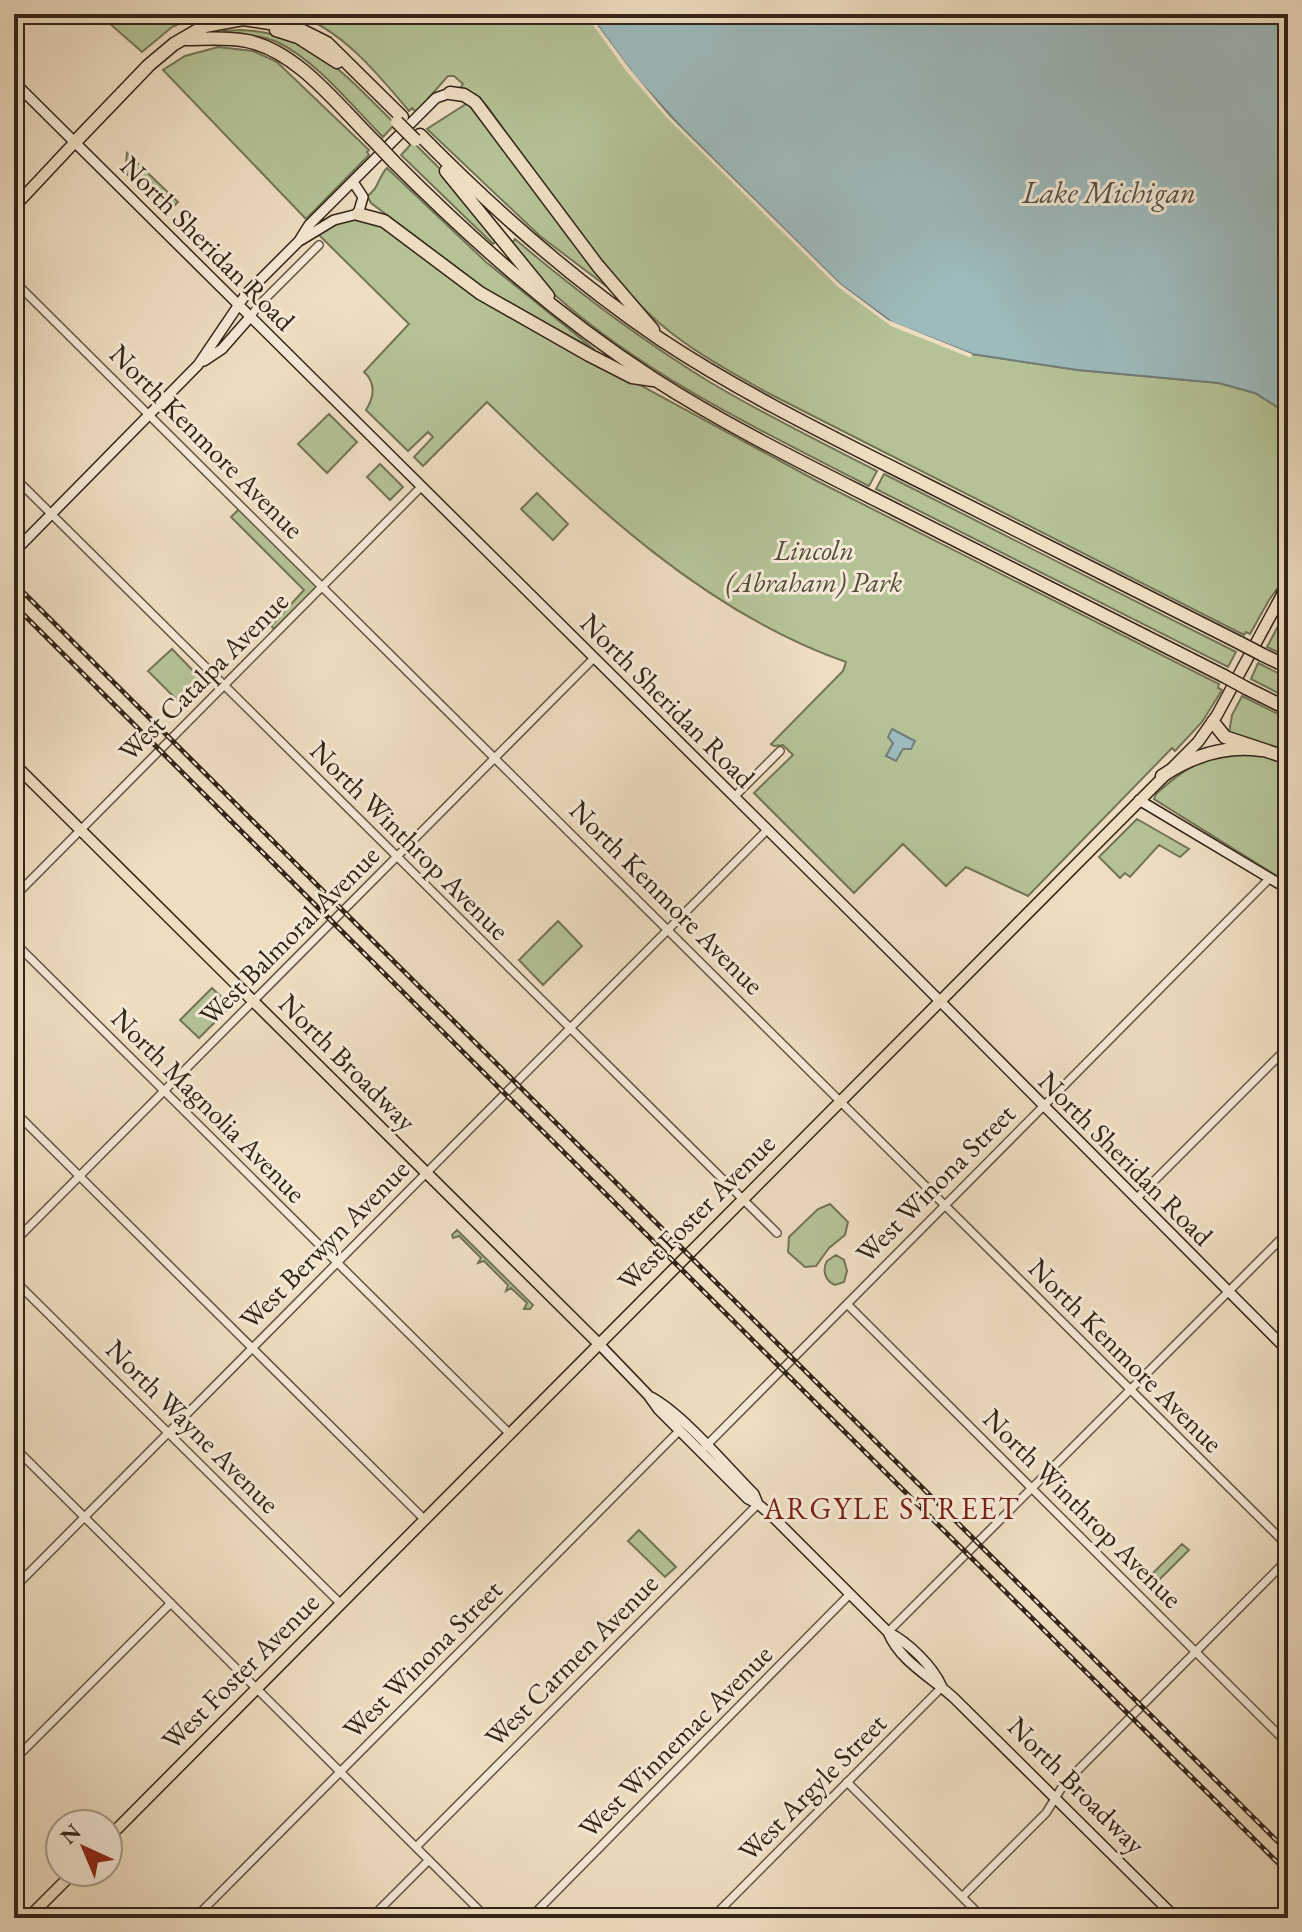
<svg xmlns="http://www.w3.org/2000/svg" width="1302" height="1932" font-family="'EB Garamond',serif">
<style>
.green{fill:#b4c296;stroke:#737456;stroke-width:2}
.water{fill:#9dbabc;stroke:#727e7a;stroke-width:2}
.pier{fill:#eeddc1}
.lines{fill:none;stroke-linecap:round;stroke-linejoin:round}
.street-casing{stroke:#615342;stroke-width:10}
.secondary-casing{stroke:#322517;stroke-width:12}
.primary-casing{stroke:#322517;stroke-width:13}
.highway-casing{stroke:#322517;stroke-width:15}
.street{stroke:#f4e9d7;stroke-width:7}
.secondary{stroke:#f4e9d7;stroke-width:9}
.primary{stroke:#eeddc1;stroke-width:10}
.highway{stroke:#eeddc1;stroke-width:12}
.rail-casing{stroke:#322517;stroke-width:5}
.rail{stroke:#f4e9d7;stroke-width:2;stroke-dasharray:6;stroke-linecap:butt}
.highway-bridge-casing{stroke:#322517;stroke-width:15;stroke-linecap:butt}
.highway-bridge{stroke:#eeddc1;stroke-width:12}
.labels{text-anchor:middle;stroke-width:6;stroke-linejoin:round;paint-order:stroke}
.street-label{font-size:28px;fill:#322517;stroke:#f4e9d7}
.park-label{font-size:28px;font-style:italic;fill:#524c37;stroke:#f4e9d7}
.water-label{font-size:30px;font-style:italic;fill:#525249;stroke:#f4e9d7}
.neighbourhood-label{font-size:30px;letter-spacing:2px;fill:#7a1f14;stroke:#f4e9d7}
</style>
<rect width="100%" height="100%" fill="#eeddc1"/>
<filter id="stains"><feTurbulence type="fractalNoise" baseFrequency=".0025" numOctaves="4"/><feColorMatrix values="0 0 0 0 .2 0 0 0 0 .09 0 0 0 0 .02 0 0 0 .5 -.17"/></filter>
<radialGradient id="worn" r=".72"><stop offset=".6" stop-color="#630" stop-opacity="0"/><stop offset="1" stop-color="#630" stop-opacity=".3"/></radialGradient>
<path class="green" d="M99,14H201L172,27L142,52Z
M296,14H589L611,45L683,129L810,255L893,323L972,354L1078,370L1219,383L1255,393L1279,408L1288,400V574L1269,600L1250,634L1246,632L1244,635L766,392C729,371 690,350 658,322C592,264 539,177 487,106L476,95L461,87L463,84L454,76H448L416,112L412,108L409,111C377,73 343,31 296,14Z
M240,30C312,32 347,77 395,124L383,137C352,106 316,60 277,42C259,34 240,35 223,31Z
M218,47L253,51L277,62L369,150L367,152L369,155L306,219L163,70L185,56Z
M469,102L610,289L540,236L427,129Z
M413,142L443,172L497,240L493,244L401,155Z
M127,153L178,202L167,213L125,172Z
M387,168L486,262L595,350L488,291L371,203L367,196C379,189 378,177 387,168Z
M356,219L382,226L520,320L817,481L1219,684L1218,688L1222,690L1202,722L1175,751L1172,748L1028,896L966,867L946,886L903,844L854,893L754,793L793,755L783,745L774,746L771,744L843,671L846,662C705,613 592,504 487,402L423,466L414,457L433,437L428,432L408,451L366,410C374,397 376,383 364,372L409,324L318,234L338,222Z
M515,239C576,291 640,339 708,381C763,414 820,442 877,471L869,486C763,432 644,375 555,295C539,280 525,261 510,245Z
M329,414L357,442L327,473L298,444Z
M380,464L403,487L390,500L367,477Z
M884,474L1236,652L1228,667L876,489Z
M537,493L568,524L553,540L521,509Z
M240,508L318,586L274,629L271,626L304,590L231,517Z
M1288,616V657L1267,647L1278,626Z
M172,649L207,685L184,707L148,671Z
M1258,663L1288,678V698L1251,679Z
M1242,696L1288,719V752L1229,733L1232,715Z
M1249,752L1288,762V883L1154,799L1156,794C1189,764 1205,756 1249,752Z
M1137,819L1189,849L1180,857L1159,845L1130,877L1125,873L1120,878L1099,857Z
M558,921L582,946L543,985L519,960Z
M212,988L231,1006L199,1038L180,1020Z
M830,1204L848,1222L845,1235L829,1248L816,1266L805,1267L788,1252L789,1237L818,1209Z
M457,1230L533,1305L530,1309H524L527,1303L511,1288L506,1291L508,1285L484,1261L478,1263L481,1258L459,1236L453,1238L452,1235Z
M836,1255L844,1260L847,1271L844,1282L835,1285C825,1281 822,1270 827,1261Z
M639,1530L676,1567L665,1577L628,1541Z
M1182,1544L1189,1550L1149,1590L1143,1583Z"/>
<path class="water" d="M589,14H1288V400L1279,408L1255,393L1219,383L1078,370L972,354L893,323L840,284L683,129L637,79Z
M892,729L915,741L911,749H903L896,761L886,756L893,743L888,737Z"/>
<path class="pier" d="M585,14H589L630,69L669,116L840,284L888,320L972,354L971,358L891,326L838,287L667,118L627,72Z"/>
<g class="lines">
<g class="street-casing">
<path id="street" d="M14,281L1288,1546
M251,316L258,306L319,245
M14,477L777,1233
M734,797L780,751
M14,897L422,486
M14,942L510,1434
M14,1111L424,1519
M1136,1199L1288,1047
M14,1242L594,658
M14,1280L341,1604
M847,1304L1288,1744
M14,1447L487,1918
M705,1447L1270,878
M14,1588L767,830
M888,1632L1288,1232
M14,1760L171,1603
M847,1782L983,1918
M416,1847L758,1504
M962,1897L1046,1813L1064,1784L1288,1559
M195,1918L679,1431
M371,1918L429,1860
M530,1918L850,1594
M712,1918L942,1687"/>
</g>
<g class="secondary-casing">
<path id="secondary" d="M14,82L910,971L1288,1351
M301,240L334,220L358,214L363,197L353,182
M204,361L222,349L251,316
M14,552L198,365L246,294L299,241L309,225L436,98L450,93
M1139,800L1288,889
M599,1344L648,1395L658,1409L748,1499L758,1504L771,1515L888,1632C908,1642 933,1666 942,1687
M651,1397C684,1415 726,1466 754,1494L758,1504
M888,1632C900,1662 933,1678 955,1699L1176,1918"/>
</g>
<g class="primary-casing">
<path id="primary" d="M14,207L75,142
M14,764L599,1344
M108,1838L1198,742L1217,715L1283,593
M28,1918L74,1872"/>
</g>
<g class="highway-casing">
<path id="highway" d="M276,30L298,37L337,62
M186,39C206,39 227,37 247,41C298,51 340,108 376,143
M450,93L464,95L475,102L598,266L653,330
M420,135C494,210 573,280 660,339C743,394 832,437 921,482C1027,536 1134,589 1240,643
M75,142L149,65L174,44L205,26L243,19L295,27L327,43L402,117
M394,162C474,242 558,317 654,379C730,428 813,468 894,509C1004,565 1114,620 1224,676
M446,171L548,296
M358,214L384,221L480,293L589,355L632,377L653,380
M1283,593L1288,596
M1263,655L1288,667
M1246,688L1288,709
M1213,722L1225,737L1288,758
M1162,776C1192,756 1224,745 1261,750"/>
</g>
<use href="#street" class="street"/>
<use href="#secondary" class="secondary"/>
<use href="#primary" class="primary"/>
<use href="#highway" class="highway"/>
<g class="rail-casing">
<path id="rail" d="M14,583L1288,1852
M14,605L1288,1873"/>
</g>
<use href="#rail" class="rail"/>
<g class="highway-bridge-casing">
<path id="highway-bridge" d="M397,122L415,140
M376,143L394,162
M1240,643L1263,655
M1224,676L1246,688"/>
</g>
<use href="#highway-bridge" class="highway-bridge"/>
</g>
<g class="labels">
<g class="street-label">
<text transform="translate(208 243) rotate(45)" y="10">North Sheridan Road</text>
<text transform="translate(207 441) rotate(45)" y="10">North Kenmore Avenue</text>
<text transform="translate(203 676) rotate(-45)" y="10">West Catalpa Avenue</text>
<text transform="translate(668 700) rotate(45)" y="10">North Sheridan Road</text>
<text transform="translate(410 840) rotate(45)" y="10">North Winthrop Avenue</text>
<text transform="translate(667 897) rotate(45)" y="10">North Kenmore Avenue</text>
<text transform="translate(289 935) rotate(-45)" y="10">West Balmoral Avenue</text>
<text transform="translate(348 1062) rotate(45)" y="10">North Broadway</text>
<text transform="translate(209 1105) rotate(45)" y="10">North Magnolia Avenue</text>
<text transform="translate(1126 1158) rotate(45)" y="10">North Sheridan Road</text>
<text transform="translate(935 1183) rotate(-45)" y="10">West Winona Street</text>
<text transform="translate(696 1212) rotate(-45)" y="10">West Foster Avenue</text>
<text transform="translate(324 1244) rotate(-45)" y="10">West Berwyn Avenue</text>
<text transform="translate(1126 1355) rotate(45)" y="10">North Kenmore Avenue</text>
<text transform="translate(193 1426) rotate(45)" y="10">North Wayne Avenue</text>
<text transform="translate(1083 1508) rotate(45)" y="10">North Winthrop Avenue</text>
<text transform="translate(422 1659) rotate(-45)" y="10">West Winona Street</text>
<text transform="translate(571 1660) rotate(-45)" y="10">West Carmen Avenue</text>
<text transform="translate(240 1671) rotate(-45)" y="10">West Foster Avenue</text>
<text transform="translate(675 1741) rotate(-45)" y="10">West Winnemac Avenue</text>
<text transform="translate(1077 1785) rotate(45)" y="10">North Broadway</text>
<text transform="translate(812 1787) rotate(-45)" y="10">West Argyle Street</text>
</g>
<g class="park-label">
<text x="814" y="560">Lincoln<tspan x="814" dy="32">(Abraham) Park</tspan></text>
</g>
<g class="water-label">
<text x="1109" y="203">Lake Michigan</text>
</g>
<g class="neighbourhood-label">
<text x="892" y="1519">ARGYLE STREET</text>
</g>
</g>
<rect width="1302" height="1932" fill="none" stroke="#eeddc1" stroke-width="48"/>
<rect x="16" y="16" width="1270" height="1900" fill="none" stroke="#322517" stroke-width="4"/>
<rect x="24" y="24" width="1254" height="1884" fill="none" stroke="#322517" stroke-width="2"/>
<g transform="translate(84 1848) rotate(316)"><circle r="38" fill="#f4e9d7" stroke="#a69b8a" stroke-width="2"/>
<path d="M0-6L14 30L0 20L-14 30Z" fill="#8f2418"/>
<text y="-12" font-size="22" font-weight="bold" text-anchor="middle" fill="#322517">N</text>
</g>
<rect width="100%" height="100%" filter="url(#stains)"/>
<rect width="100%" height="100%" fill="url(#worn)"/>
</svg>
